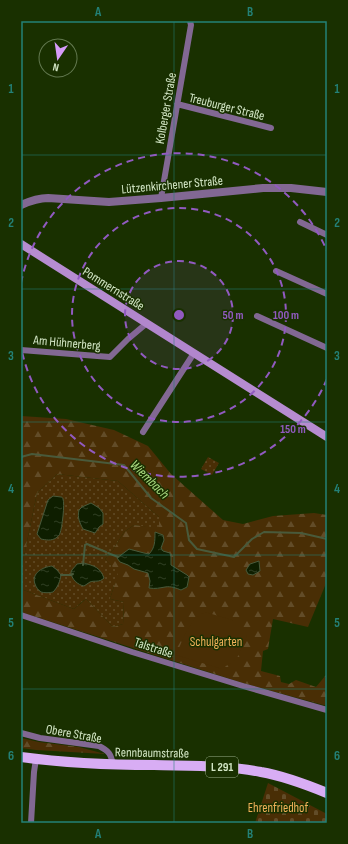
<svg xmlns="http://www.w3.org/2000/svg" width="348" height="844" font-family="'Sofia Sans Condensed',sans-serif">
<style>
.grass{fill:url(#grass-dots)}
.forest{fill:url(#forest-firs);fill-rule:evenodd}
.cemetery{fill:url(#cemetery-stones)}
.garden{fill:#492e05}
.water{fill:url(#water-ripples);stroke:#495a3b}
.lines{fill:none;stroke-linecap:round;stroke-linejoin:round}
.stream{stroke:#495a3b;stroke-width:2}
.minor{stroke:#826893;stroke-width:6}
.tertiary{stroke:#826893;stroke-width:8}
.secondary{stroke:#b68cd0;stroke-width:8}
.primary{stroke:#d8adf4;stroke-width:10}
.grid{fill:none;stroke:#238177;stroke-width:1;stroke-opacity:0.55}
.ring{fill:none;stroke:#915ac0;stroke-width:2;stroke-dasharray:7 5}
.labels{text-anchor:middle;stroke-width:3;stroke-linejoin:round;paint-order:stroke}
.shield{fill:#193000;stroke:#9baf8a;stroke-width:1}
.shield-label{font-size:12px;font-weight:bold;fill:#d3e6c5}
.street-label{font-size:13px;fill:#d3e6c5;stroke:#193000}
.park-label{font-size:13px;fill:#f3b15a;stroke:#193000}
.water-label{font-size:14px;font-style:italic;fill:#addd83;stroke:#193000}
.centre{fill:#915ac0;stroke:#193000;stroke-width:2}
.ring-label{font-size:12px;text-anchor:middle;font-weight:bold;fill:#915ac0;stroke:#193000;stroke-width:3;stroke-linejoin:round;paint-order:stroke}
.neatline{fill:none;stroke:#238177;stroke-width:1.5}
.grid-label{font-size:13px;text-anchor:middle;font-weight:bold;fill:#238177}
</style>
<defs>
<pattern id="grass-dots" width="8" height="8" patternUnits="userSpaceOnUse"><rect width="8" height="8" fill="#492e05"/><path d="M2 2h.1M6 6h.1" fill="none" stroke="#624c28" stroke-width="1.8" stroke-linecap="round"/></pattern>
<pattern id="forest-firs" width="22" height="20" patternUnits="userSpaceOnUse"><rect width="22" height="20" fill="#492e05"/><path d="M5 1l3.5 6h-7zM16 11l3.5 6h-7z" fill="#624c28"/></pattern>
<pattern id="cemetery-stones" width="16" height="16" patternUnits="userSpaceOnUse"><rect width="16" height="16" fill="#492e05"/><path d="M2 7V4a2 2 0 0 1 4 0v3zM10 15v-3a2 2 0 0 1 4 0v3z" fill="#624c28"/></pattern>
<pattern id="water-ripples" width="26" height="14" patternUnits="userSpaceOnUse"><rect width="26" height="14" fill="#0e1e00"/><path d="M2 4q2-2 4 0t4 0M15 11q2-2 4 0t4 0" fill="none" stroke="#303f24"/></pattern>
</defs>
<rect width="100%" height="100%" fill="#193000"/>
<path class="grass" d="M208,457L219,463L212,475L201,469Z
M57,474L118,481L159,517V529L134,525L124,532L113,550L105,559L109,563L116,569L120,577L114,586L110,599L124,602L123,624L113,627L86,599L83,601L74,609L21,589V571L37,493Z"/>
<path class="forest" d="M21,416L66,419L114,430L148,446L171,474L223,520L243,524L273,516L314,513L327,515V581L308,627L273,619L268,649L263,651L261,671L280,676L281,682L289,684L296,680L316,687L326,675H327V706L243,683L133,648L21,612V589L74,609L86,599L113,627L123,624L124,602L110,599L114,586L119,577C115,567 112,567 105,559L113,550L124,532L134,525L159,528V517L118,481L57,474L37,493L21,571ZM155,533L164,540L161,548L171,557V565L189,577L188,587L181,590L176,588L167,586L157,589L149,588L150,581L148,573L134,569L128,565L120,562L140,552L149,554C155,548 155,541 155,533Z
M21,738L39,742L79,747L105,754L36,750L21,748Z"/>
<path class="cemetery" d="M268,783L327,814V823H255Z"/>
<path class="garden" d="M205,612L232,620L247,636L237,658L222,669L176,655L185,634L195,618Z"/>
<path class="water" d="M53,496L61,497C62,497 63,498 63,499C65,503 62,529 60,533C60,535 57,537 56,538C51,541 46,540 41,539L37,534L48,500Z
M91,503L99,508L103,513V524L99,527L95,533L83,529C80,523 77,518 79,510L82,507Z
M155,532L163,535L164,540L161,548L163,551L170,553L171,557V565L187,575L189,577L187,587L181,590C176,588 171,586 165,587C159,588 156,589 149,588L150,581L148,573L134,569L128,565L120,562L117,558L129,549L144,553L149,554C155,548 155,541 155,532Z
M259,561L260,571L253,575L248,574L246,570L250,564Z
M84,563C94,566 100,567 104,578C99,583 95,580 90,582C88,583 86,585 84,586C78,585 71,579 71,572C72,569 75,567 77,564Z
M52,566L57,570L61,575C60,581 58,587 53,592C50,593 44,593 41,592C38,590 36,587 35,584C31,573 43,567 52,566Z"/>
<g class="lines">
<path class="stream" d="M21,457L32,454L124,465L151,498L186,523L189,540L197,549L234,557L252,539L264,532L301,533L327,539
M108,553L118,557
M83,565L85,545L87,544L106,552
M61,575H71L73,574"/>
<path class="minor" d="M177,104L271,128
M161,198L191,25L190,21
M300,222L327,235
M276,271L327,294
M257,316L327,348
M21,350L110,357L128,339L147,323
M143,432L194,353
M21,615L132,652L243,686L327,710
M21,733L40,738L99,746C109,751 111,754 113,765
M31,823L34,772L36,759"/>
<path class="tertiary" d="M21,205C30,201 38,198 48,198L109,202L161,198L263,188H291L327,192"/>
<path class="secondary" d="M21,244L327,437"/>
<path class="primary" d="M21,757C65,763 110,765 154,765C190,766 226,765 261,772C284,776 305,784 327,793"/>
</g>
<path class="grid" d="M174,21V823M21,155H327M21,289H327M21,422H327M21,555H327M21,689H327"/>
<circle cx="179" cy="315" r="54" fill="#915ac0" fill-opacity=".12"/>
<g class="ring">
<circle cx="179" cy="315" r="54"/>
<circle cx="179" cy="315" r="107"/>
<path d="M327 379A161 161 0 0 1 21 347M21 283A161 161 0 0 1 327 251"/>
</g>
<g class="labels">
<rect class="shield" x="206" y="757" width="32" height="20" rx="3"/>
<g class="shield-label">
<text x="222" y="771">L 291</text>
</g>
<g class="street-label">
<text transform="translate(227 106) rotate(14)" y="5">Treuburger Straße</text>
<text transform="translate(165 108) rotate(-80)" y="5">Kolberger Straße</text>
<text transform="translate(172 184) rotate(-5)" y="5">Lützenkirchener Straße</text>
<text transform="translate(114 288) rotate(32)" y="5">Pommernstraße</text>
<text transform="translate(67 342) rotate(5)" y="5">Am Hühnerberg</text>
<text transform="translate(154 647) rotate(18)" y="5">Talstraße</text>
<text transform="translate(74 733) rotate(10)" y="5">Obere Straße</text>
<text transform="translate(152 752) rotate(1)" y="5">Rennbaumstraße</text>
</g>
<g class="park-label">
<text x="216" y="646">Schulgarten</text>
<text x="278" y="812">Ehrenfriedhof</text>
</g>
<g class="water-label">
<text transform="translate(150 479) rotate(45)" y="5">Wiembach</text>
</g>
</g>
<circle cx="179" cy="315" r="6" class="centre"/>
<g class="ring-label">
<text x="233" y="319">50 m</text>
<text x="286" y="319">100 m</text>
<text x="293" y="433">150 m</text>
</g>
<rect width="348" height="844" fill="none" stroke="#193000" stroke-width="44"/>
<g transform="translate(58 58) rotate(193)"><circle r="19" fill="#193000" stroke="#63794f"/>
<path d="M0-3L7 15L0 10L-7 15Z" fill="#d69bfa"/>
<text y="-6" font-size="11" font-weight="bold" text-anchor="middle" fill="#d3e6c5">N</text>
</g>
<rect x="22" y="22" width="304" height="800" class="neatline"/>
<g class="grid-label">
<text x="98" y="16">A</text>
<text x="250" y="16">B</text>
<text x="11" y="93">1</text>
<text x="337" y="93">1</text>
<text x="11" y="227">2</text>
<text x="337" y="227">2</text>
<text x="11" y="360">3</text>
<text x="337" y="360">3</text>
<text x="11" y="493">4</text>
<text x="337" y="493">4</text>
<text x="11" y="627">5</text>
<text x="337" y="627">5</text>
<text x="11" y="760">6</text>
<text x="337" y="760">6</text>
<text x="98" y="838">A</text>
<text x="250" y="838">B</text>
</g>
</svg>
